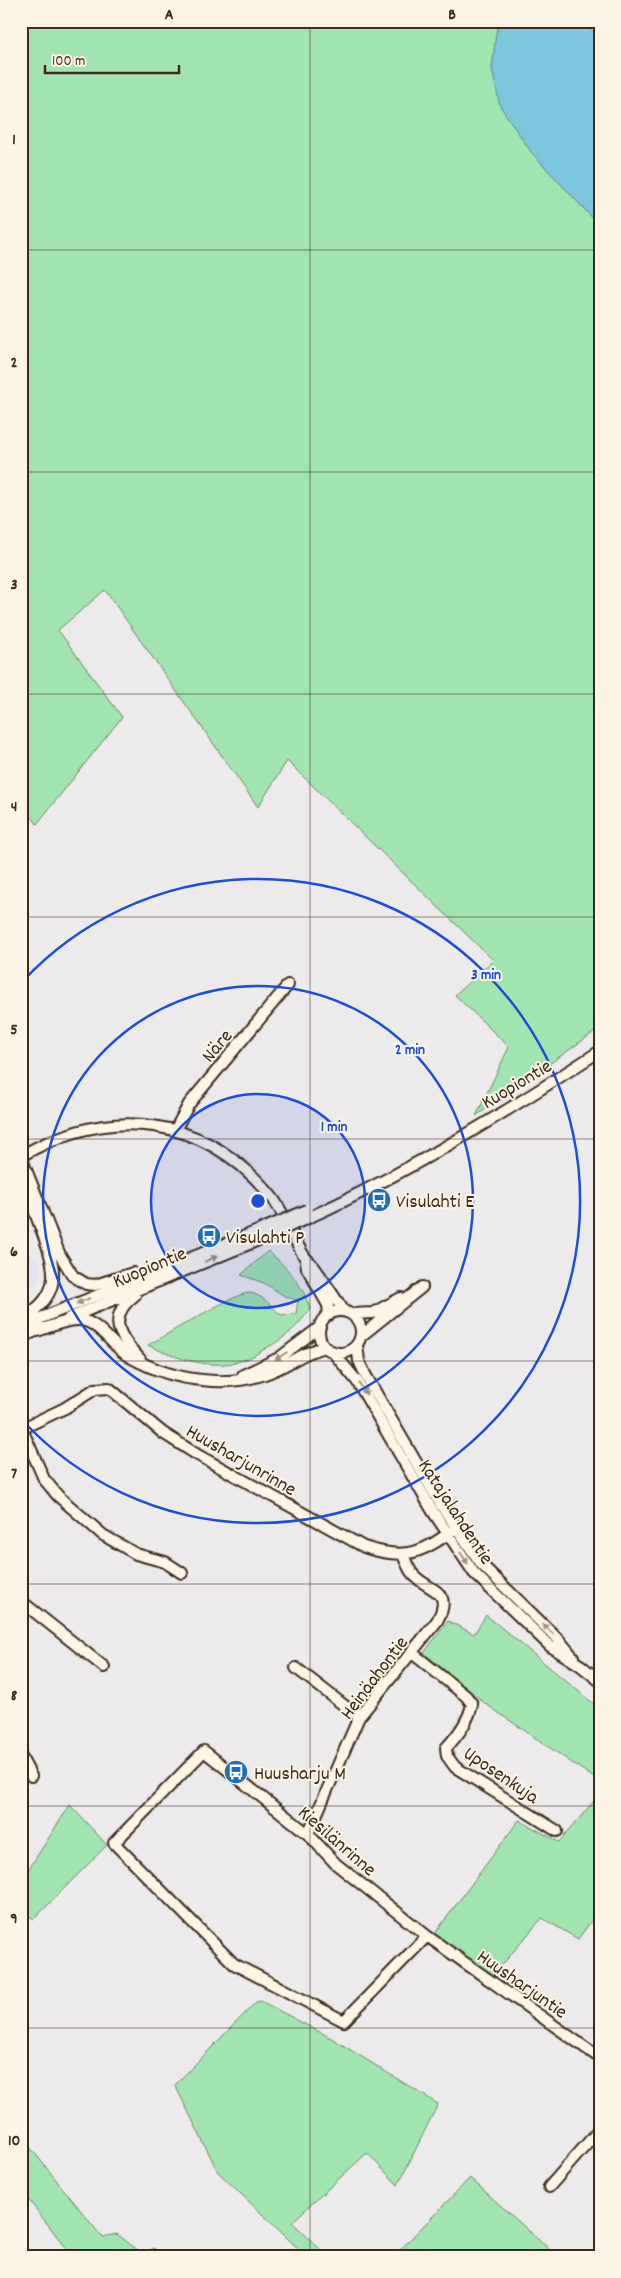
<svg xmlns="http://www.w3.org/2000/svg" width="621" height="2278" font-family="Dekko,sans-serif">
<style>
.built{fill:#e3e3f0}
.green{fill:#a0e4af;stroke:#6e8766}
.water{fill:#7dc6de;stroke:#638891}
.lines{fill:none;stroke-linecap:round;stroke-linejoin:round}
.minor-casing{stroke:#3b2a1e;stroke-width:14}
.minor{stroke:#fcf5e5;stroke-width:10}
.minor-bridge-casing{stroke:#3b2a1e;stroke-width:14;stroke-linecap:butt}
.minor-bridge{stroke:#fcf5e5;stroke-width:10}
.oneway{fill:#9c9082}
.grid{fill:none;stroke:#3b2a1e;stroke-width:1;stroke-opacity:0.55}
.ring{fill:none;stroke:#1d4ed8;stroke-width:2.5}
.labels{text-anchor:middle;stroke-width:4;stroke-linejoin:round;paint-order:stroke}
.street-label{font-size:20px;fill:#3b2a1e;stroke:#fcf5e5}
.poi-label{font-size:20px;fill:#3b2a1e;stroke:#fcf5e5;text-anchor:start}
.centre{fill:#1d4ed8;stroke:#fcf5e5;stroke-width:2.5}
.ring-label{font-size:15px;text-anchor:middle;font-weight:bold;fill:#1d4ed8;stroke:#fcf5e5;stroke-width:4;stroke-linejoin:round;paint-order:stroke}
.neatline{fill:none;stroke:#3b2a1e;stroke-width:2}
.grid-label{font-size:16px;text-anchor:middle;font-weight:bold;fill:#3b2a1e}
</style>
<rect width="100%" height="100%" fill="#edeaeb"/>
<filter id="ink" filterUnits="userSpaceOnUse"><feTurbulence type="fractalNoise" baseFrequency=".02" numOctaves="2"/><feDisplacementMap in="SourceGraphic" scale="10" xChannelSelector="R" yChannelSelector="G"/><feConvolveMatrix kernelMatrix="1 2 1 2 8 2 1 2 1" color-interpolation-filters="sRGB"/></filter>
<g filter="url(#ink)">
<path class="built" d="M21,1244L39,1261L42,1267L36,1284L21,1297Z"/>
<path class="green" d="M21,21H500L496,33L571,194L600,226V1028L476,1116L509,1047L455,995L493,960L287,761L258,807L105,590L58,630L122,717L37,824L21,803Z
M268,1251C286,1266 304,1286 310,1309C299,1325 286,1338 268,1347C261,1351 253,1357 244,1360C214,1371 176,1359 148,1345C165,1336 234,1293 249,1293C262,1294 272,1307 281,1315L296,1314L298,1300L286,1297L264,1283L241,1275Z
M486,1615L600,1709V1782L487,1705L424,1653L448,1621L474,1634Z
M600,1794V1909L578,1939L542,1918L485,1985L427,1944L519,1820L559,1842Z
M70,1805L107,1845L34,1919L21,1911V1866L28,1870Z
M261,2001L333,2039L438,2104L398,2185L367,2153L292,2222L328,2257H307L218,2172L175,2085L256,2002Z
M21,2136L102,2237L117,2234L143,2254L154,2248L163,2257H73L21,2190Z
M470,2178L558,2257H393Z"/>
<path class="water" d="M500,21H580L600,36V226L531,152L500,106L492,69L496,33Z"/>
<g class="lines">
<g class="minor-casing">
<path id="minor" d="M175,1130L189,1104L288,985
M21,1156C110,1104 204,1115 271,1196C285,1213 292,1237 304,1256C307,1260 311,1263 314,1267C325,1282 334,1297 344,1311
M21,1157L60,1255L73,1276L86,1284L95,1285L133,1273
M21,1178C28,1194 34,1210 40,1226C55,1266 66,1294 21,1319
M310,1217C411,1171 506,1112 600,1051
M306,1261L307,1268L328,1305L329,1315
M135,1295C106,1317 119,1337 140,1359
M319 1332a21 21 0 1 1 42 0a21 21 0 1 1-42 0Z
M352,1314L373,1313L401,1298
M69,1318L261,1239
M21,1326L258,1231
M37,1331C49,1327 65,1320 78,1320C100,1320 112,1348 130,1357C152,1369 177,1378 202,1380C227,1383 254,1380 277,1369C294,1361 306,1351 325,1347
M361,1336L422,1287
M21,1337L43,1328
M357,1345L359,1361L366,1376L441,1505L482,1565L559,1640L573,1657
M332,1351L357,1381L432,1510L474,1573L550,1646L580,1665L600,1681
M243,1375L279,1358L320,1327
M21,1429L65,1408L95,1389L109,1388L163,1433L196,1454L364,1547C406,1561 422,1553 456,1528
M22,1429L44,1479L58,1496L103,1535L136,1554L165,1562L182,1573
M21,1601L104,1667
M411,1652L466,1696L472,1704C469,1721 458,1735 446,1748L447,1756L455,1767L557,1831
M296,1668L359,1717
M21,1757L31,1776
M308,1834L359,1717L437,1621C455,1588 427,1592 412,1573C408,1568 406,1561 403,1555
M427,1936L344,2021L234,1964L114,1843L204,1751L308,1834L336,1864L427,1936L600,2058
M549,2187L600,2129"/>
</g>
<use href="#minor" class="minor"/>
<g class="minor-bridge-casing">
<path id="minor-bridge" d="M258,1231L307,1210
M261,1239L310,1217"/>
</g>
<use href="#minor-bridge" class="minor-bridge"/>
</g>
<defs><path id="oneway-solid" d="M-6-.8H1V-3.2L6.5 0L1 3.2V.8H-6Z" transform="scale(1.25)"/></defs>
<g class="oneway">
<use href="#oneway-solid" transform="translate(211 1259) rotate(-23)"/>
<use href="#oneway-solid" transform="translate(83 1301) rotate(158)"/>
<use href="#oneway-solid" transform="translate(281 1356) rotate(148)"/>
<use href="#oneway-solid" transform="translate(363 1389) rotate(57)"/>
<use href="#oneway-solid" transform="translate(464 1558) rotate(56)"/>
<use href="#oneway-solid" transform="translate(548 1629) rotate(-136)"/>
</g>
</g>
<path class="grid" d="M310,21V2257M21,250H600M21,472H600M21,694H600M21,917H600M21,1139H600M21,1361H600M21,1584H600M21,1806H600M21,2028H600"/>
<circle cx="258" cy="1201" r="107" fill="#1d4ed8" fill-opacity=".12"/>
<g class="ring">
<circle cx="258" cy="1201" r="107"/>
<circle cx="258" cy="1201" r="215"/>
<path d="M23 981A322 322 0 1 1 23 1421"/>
</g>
<defs>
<g id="bus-disc" transform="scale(1.25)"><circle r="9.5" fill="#1f6fb2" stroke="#fcf5e5"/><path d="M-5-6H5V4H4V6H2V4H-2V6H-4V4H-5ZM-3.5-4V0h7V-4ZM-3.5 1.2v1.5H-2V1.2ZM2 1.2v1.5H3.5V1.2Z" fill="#fff"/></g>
</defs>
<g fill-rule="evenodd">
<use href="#bus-disc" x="379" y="1200"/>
<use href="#bus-disc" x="209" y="1236"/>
<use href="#bus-disc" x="236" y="1772"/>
</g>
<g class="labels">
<g class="street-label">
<text transform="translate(216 1045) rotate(-50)" y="7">Näre</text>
<text transform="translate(516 1083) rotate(-31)" y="7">Kuopiontie</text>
<text transform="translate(149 1266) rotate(-23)" y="7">Kuopiontie</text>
<text transform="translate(242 1459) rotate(30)" y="7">Huusharjunrinne</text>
<text transform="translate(457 1511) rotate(57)" y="7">Katajalahdentie</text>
<text transform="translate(373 1677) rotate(-53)" y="7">Heinäahontie</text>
<text transform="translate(502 1774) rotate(34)" y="7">Uposenkuja</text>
<text transform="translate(338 1840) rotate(41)" y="7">Kiesilänrinne</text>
<text transform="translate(523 1983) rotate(35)" y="7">Huusharjuntie</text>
</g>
<g class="poi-label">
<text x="396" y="1207">Visulahti E</text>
<text x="226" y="1243">Visulahti P</text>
<text x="254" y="1779">Huusharju M</text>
</g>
</g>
<circle cx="258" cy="1201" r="8" class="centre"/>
<g class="ring-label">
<text x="486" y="979">3 min</text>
<text x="410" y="1054">2 min</text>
<text x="334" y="1131">1 min</text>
</g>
<rect width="621" height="2278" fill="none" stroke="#fcf5e5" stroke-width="55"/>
<path d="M45 65v8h134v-8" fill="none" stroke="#3b2a1e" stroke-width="2.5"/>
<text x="52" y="65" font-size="15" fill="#3b2a1e" stroke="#fcf5e5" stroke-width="4" paint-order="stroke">100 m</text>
<rect x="28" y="28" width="566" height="2222" class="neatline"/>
<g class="grid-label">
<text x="169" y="19">A</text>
<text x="452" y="19">B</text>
<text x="14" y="144">1</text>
<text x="14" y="367">2</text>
<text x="14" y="589">3</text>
<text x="14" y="811">4</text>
<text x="14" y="1034">5</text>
<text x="14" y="1256">6</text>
<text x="14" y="1478">7</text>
<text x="14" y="1700">8</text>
<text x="14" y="1923">9</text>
<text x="14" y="2145">10</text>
</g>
</svg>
